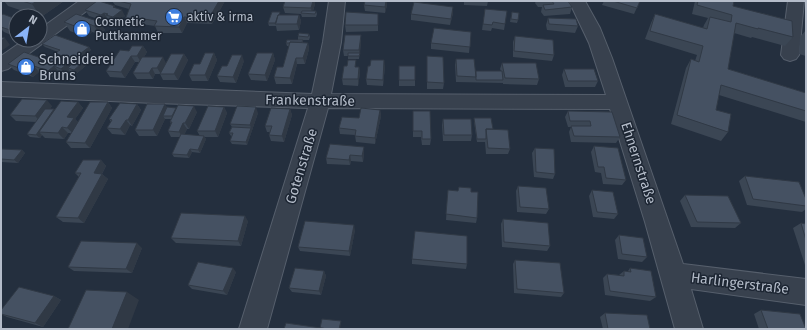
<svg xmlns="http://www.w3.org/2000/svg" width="807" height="330" font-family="'Fira Sans',sans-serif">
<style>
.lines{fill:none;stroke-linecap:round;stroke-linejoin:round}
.minor-casing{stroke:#565f6c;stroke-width:2}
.minor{fill:#38414e;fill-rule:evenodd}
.wall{fill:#3b4654}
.shaded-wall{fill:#303945}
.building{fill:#455162;stroke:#303945}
.labels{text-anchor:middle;stroke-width:3;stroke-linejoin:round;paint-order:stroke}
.far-poi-label{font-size:12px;fill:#b4bcc9;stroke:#1d2633;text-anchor:start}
.poi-label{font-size:14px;fill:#b4bcc9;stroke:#1d2633;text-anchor:start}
.street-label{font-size:14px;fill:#b4bcc9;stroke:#1d2633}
</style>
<rect width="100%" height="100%" fill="#242f3e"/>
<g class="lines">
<g class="minor-casing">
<path id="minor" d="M79,1H98L96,4L8,69L1,71V56L24,40H40V29Z
M329,1H345L341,42L331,94L606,95L589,43L569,1H585L600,28L612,58L683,264L806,279V305L691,289L703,329H675L645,222L610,109L328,108L267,329H239L308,108L154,103L1,96V82L312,94L323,42Z
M788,1H804L799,55L796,59L790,61L784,59L781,55Z"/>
</g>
<use href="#minor" class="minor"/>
</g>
<path class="wall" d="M4,1H64L41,17L8,6Z
M112,1H225L212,24L187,23L182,33H158L155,26L141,24L129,26V9L115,5Z
M285,1H315V4L313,11H316L317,14L316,17H302L301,14L285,13L283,7Z
M464,1H488L487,6L464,5Z
M536,1H568L572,7L570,14L544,16L541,12L542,7H538L535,3Z
M604,1H640L634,14L602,5Z
M695,1H734L733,6L793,37L785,46L752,37L751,38L734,33L728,69L806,93V122L719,95L716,110L728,132L721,141L671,124L686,68L691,59L695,61L697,55L645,39L651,23L655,14L703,28L704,25L708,18L692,14Z
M364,5H387L385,13L365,11Z
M116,8L125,16L116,23L110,21L108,19L105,21L89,16L85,10Z
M485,9L505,24L504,30L492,28L491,31L482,30Z
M512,12L518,20L517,23L510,22Z
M453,13L450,25L411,20V14Z
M378,14V31L346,32L345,25Z
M1,15L16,19V37L4,32L1,29Z
M281,15H299L301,21L299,30L277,31L276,26H269L268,23Z
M548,18L578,26L575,33L547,30L546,25Z
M64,22H100L105,30L100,34L92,32L86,37L70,31Z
M806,30V56L799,54L800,37Z
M471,32L469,53L431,49V43Z
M309,34L310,37L309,40H298V36Z
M361,35V42L359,59H348V56H344L343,50Z
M515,36L554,55L552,61L513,57V42Z
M303,40V43H308L309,49L305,64H297L292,84H276L274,77L283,67L289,46H287L286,43Z
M42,44L89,47L91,50L79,60L89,63L76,74L70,71L66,75L59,72L53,77L39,72L33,77L14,70L8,64L44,59L46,62L64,61L66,60L58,57L55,53L58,52L45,47Z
M143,46L147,52L144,57L166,63L184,54L188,60L178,80H163L160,74H155L153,79H137L133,73L139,62H135L125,78L110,77L106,71L129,51Z
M214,53L217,60L208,81H192L189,75L200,64Z
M273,53L275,60L267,81L251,80L248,74Z
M427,56L444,83L443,89H427Z
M456,59L476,71H501L500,69L502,63L539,79L537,85L503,84V83L456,82L455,65Z
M244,61L236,83L220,82L217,76L227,66Z
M385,66L383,86L367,85L366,79Z
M415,66V86H399V80Z
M357,67H359L360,73L358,86L343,85L342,79Z
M564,69L598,81L595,87H565L562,75Z
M78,102L83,108L75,119L78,122L108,102L112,108L90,148H71L66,142L71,133H68L64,139L45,138L42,135L40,138L30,137L27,134L36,122L16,121L10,115L52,106L50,109H54L55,110Z
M137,104L141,110L132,126L130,125L125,135L112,134L107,128L111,122L109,119Z
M167,107L197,112L189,129H187L184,135L200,136L197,131L224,107L227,113L218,137H204L206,139L200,153L192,152L189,158L174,157L172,154L180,137H171L168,131L171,124L170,122L171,119H165L157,136H139L135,130Z
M290,109L292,115L284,142L271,141L269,135L270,132H267L265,126Z
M380,110L381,116L375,144L356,142L355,135L340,134L339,128L359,118Z
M413,111L431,139L430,145H422L421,137H413Z
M568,111L612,112L620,137L616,143L571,142L569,132L571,127H568L565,117Z
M258,113L247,145L232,144L230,141L232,136H231L229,133L232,127L230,124Z
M474,118L493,129L510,149L508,154H486L485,142H477L474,121Z
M443,119L472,135L471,141H443L442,125Z
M594,146L626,180L622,185L603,184L601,173L595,172L591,152Z
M364,147V153L363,162L351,161L350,165L327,164L326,158Z
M535,148L555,174L553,179L534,177L532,153Z
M1,149L22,150L25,153L18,163L1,162Z
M101,160L106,166L102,174L108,179L84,223L63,222L56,217L79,177L75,173Z
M745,176L806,199V209L802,212L747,205L739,181Z
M518,186L549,209L546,214L517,212L516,191Z
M459,187L471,192L477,218L476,223L446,220L448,190L458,191Z
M592,190L618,214L614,219L593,217L589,196Z
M685,195L741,223L735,228L691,227L680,201Z
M503,219L550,246L547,251L502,247L501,224Z
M248,221L241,246L176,243L171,238Z
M801,223L806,224V266L805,265L793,228Z
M355,230L350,256L300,251L298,247Z
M619,235L647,257L642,262L618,259L615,240Z
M142,248L132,273L74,271L68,267Z
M412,259L467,264L466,269L412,264Z
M515,260L564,293L561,297L514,293L513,264Z
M630,268L656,297L650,301L605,295L603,278L607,274L619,275L624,271H628Z
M324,271L326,276L321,295L292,292L289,288Z
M236,272L227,295L192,289L188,285Z
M54,296L61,300L43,327L7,317L1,314V310Z
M761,310L806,329H759L754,314Z
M605,313L650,329H603L600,317Z"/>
<path class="shaded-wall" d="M37,1H64L41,17L32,4Z
M219,1H225L212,24L209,18Z
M313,1H315V4L312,14L311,8Z
M386,1H387V5L385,13V7Z
M453,7V13L450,25Z
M122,10L125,16L116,23L113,17Z
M104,13L108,19L105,21L101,15Z
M299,15L301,21L299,30L297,24Z
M184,17L187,23L182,33L179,27Z
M137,18L141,24L129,26L125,20Z
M100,22L105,30L100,34L94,26Z
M87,23L92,32L86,37L80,28Z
M16,30V35L13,31Z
M361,35V42L360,56L359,50Z
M5,38L10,45L1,51V41Z
M308,43L309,49L305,64L303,58Z
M143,46L147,52L141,62L137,56Z
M89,47L91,50L75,63L72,60Z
M214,53L217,60L208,81L205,75Z
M273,53L275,60L267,81L265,75Z
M184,54L188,60L178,80L174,74Z
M242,55L244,61L236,83L233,77Z
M131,56L135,62L125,78L121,72Z
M163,57L166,63L161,74L157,68Z
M296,58L297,64L292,84L290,78Z
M44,59L49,65L41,61Z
M86,60L89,63L76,74L74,70Z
M384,60L385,66L383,86V80Z
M69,62L74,68H68L70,71L66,75L61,69Z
M34,66L39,72L33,77L27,71Z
M54,66L59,72L53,77L48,71Z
M359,67L360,73L358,86V79Z
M152,68L155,74L153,79L149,73Z
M47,100L52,106L41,122L35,116Z
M78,102L83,108L75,119L79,124L73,133L67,128V117Z
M108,102L112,108L90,148L85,143Z
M137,104L141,110L132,126L128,120Z
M165,104L169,110L163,116L165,119L157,136L153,130Z
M194,106L197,112L189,129L185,123Z
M224,107L227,113L218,137L215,131Z
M256,107L258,113L247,145L246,142L251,128L250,125Z
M54,109L57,112L39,132L42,135L40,138L36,135Z
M290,109L292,115L284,142L282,136Z
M380,110L381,116L375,144V138Z
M126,120L130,125L125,135L120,129Z
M183,123L187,129L183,137L179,132Z
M62,127L68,133L64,139L58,133Z
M204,136L206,139L200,153L198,150Z
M364,147V153L363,162L362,156Z
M190,149L192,152L189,158L187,155Z
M22,150L25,153L18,163L14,160Z
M350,155L351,161L350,165L349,160Z
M101,160L106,166L99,179L94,173Z
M102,174L108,179L84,223L78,218Z
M245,216L248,221L241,246L238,241Z
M354,225L355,230L350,256L349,251Z
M137,243L142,248L132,273L126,269Z
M233,268L236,272L227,295L223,291Z
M324,271L326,276L321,295L319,291Z
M127,292L139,300L128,329H112Z
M54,296L61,300L43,327L35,323Z
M341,321V323L340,329H339Z"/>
<path class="building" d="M22,1H37L32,4Z
M97,1H99L115,6L113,7L122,10L113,17L106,15L108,14L104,13L101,15L85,10Z
M118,1H219L209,18L184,17L179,27L154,26L157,21L137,18L125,20L131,4Z
M285,1H313L311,8L283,7Z
M365,1H386L385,7L364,5Z
M552,1H568L572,7L545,10L543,5L554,4Z
M613,1H640L637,8Z
M698,1H734L733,6L792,21L793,37L758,28V29L736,23L728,69L806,93V111L721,85L716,110L731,114L728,132L677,115L691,59L699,62L703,46L650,31L655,14L707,29L710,17L731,22L732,15L697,5Z
M414,2L453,7L451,19L411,14Z
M485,9L507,11L505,24L493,22L492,25L483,24Z
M302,11H316L315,14L301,13Z
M272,12H280L279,15H278L276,23H268Z
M346,12L378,14V25H345Z
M512,12L519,13L518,20L511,19Z
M3,14L16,19V30L13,31L1,27V25L2,24H1V15Z
M76,14L100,22L94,26L87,23L80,28L64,22Z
M278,15H299L297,24H275Z
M548,18L576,19L578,26L549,24Z
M434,28L471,32L470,47L431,43Z
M299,33L309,34L308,37L298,36Z
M55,35L89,47L72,60L55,53L60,50L42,44Z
M345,35H361L359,50H343Z
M515,36L553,40L554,55L514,51Z
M1,37L5,38L1,41Z
M287,40H303L302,42H290V43H286Z
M290,42L308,43L303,58H296L290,78L274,77L277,67H283Z
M132,46H143L137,56H131L121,72L106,71L120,50L129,51Z
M24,52L44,59L41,61L45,63L53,57L69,62L61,69L54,66L48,71L34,66L27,71L8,64Z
M205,53H214L205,75H189L194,64H200Z
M257,53H273L265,75L248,74Z
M348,53H360L359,56H348Z
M171,54H184L174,74H160Z
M232,55H242L233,77L217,76L222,66H227Z
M427,56L443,57L444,83L427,82Z
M142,57H163L157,68H152L149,73H133Z
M456,59H474L476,77L457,76Z
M66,60H86L74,70L68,68L71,65L69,62L64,61Z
M348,60H356L355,67H359L358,79H342L344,66H347Z
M371,60H384L383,80L366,79L368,66H370Z
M502,63H536L539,79L505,78Z
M399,66H415V80H399Z
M564,69H594L598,81H568Z
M476,71H502L503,80H476Z
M22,99L47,100L35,116L10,115Z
M61,101L78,102L67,117L74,118L67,128L62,127L58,133L39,132Z
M90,102H108L85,143L66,142Z
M120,103L137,104L128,120H126L120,129L107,128L112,120L109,119Z
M147,104H165L153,130H135Z
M178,105L194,106L185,123H183L179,132L168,131L172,122H170Z
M208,106L224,107L215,131H197Z
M237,106L256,107L250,125L230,124Z
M167,107L176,108L172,116H163Z
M271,108L290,109L282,136L269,135L272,126H265Z
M361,108L380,110L375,138L355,136L356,130L339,128L342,117L359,118Z
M45,109H54L36,135L27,134Z
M413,111H430L431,139H422V131H413Z
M568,111L612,112L620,137L574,136L571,126H591L590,121H570Z
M474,118H491L493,129H486V139H477Z
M443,119H471L472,135H444Z
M232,127L251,128L246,142L230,141L233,133H229Z
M486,129L508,130L510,149L488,148Z
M181,134L204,136L198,150L190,149L187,155L172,154Z
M330,144L364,147L362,156L350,155L349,160L326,158Z
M594,146L618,148L626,180L606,178L604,167H598Z
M535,148L554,149L555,174L536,172Z
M1,149H2L22,150L14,160L1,159Z
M83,160H101L94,173L102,174L78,218L56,217L81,173H75Z
M745,176L799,182L806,199V206L753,199Z
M518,186L546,188L549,209L520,207Z
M459,187L471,188V192H478L477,218L446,214L448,190L458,191Z
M592,190L613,192L618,214L597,212Z
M685,195L728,196L741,223L697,222Z
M181,213L245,216L238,241L171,238Z
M503,219L548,223L550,246L504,242Z
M305,221L354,225L349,251L298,247Z
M801,223L806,224V240Z
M415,231L467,236V264L412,259Z
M619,235L643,238L647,257L622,254Z
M81,241L137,243L126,269L68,267Z
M515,260L560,263L564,293L517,289Z
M198,262L233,268L223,291L188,285Z
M295,268L324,271L319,291L289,288Z
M630,268L651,271L656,297L610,291L607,274L624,276V271L631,272Z
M19,287L54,296L35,323L1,314V310Z
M86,290L127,292L112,329H68Z
M761,310L800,314L806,329H768Z
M605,313L647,315L650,329H608Z
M322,319L341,321L339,329H328L320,328Z
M286,323L328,329H284Z"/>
<defs>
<g id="supermarket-disc" transform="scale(0.9)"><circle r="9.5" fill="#3f7fe0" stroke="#1d2633"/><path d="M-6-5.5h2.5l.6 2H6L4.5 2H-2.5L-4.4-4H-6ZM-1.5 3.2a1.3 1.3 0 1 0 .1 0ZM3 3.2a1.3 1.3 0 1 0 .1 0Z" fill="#fff"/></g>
<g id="shop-disc" transform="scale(0.9)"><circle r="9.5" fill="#3f7fe0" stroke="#1d2633"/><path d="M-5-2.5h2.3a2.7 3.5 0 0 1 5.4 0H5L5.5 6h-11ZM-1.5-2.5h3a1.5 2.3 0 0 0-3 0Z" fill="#fff"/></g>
</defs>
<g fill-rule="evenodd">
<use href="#supermarket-disc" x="174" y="17"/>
<use href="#shop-disc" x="82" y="29"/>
<use href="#shop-disc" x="26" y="67"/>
</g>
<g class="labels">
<g class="far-poi-label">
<text x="187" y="21">aktiv &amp; irma</text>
<text x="95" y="26">Cosmetic<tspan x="95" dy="14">Puttkammer</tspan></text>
</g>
<g class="poi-label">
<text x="39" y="64">Schneiderei<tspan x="39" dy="16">Bruns</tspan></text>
</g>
<g class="street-label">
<text transform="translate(310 100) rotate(1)" y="5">Frankenstraße</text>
<text transform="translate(639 163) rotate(72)" y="5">Ehnernstraße</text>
<text transform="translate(301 166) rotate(-73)" y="5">Gotenstraße</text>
<text transform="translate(740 283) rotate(7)" y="5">Harlingerstraße</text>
</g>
</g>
<rect width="807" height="330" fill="none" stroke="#b4bcc9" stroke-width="4"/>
<g transform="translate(28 28) rotate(31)"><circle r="19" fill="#1d2633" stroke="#59626f"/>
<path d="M0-3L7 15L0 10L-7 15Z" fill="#8ab4f8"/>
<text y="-6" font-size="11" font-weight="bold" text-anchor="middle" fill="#b4bcc9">N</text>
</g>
</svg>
